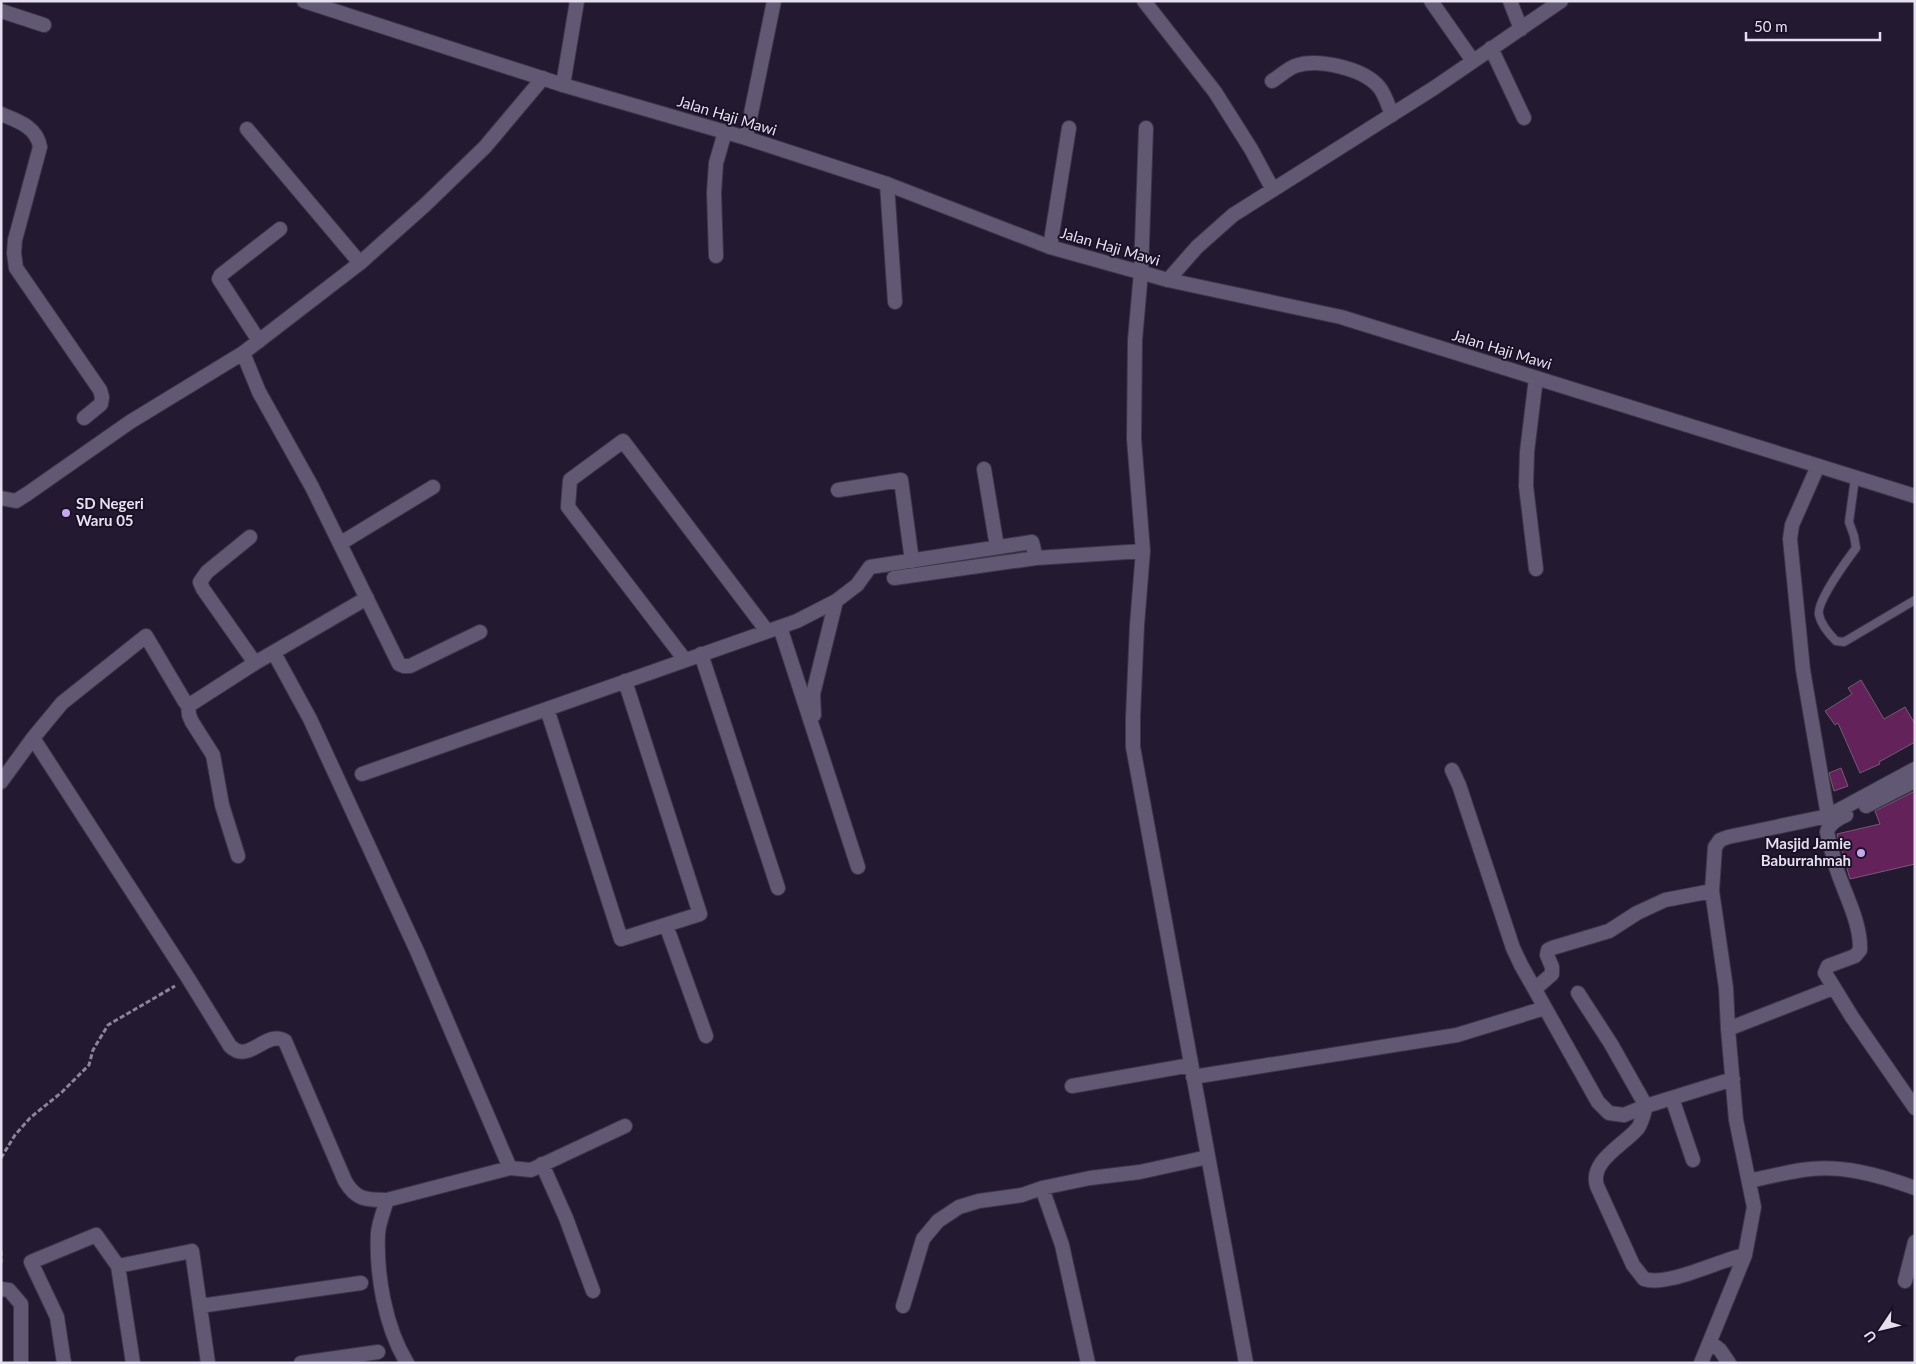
<svg xmlns="http://www.w3.org/2000/svg" width="1916" height="1364" font-family="Lato,sans-serif">
<style>
.building{fill:#64225b;stroke:#745a6f}
.lines{fill:none;stroke-linecap:round;stroke-linejoin:round}
.service-casing{stroke:#3d3548;stroke-width:10}
.minor-casing{stroke:#3d3548;stroke-width:16}
.tertiary-casing{stroke:#3d3548;stroke-width:16}
.path{stroke:#8c8599;stroke-width:3;stroke-dasharray:5 2.5;stroke-linecap:butt}
.service{stroke:#615873;stroke-width:8}
.minor{stroke:#615873;stroke-width:14}
.tertiary{stroke:#615873;stroke-width:14}
.poi-dot{fill:#c8a6ef;stroke:#1a1127;stroke-width:2}
.labels{text-anchor:middle;stroke-width:4;stroke-linejoin:round;paint-order:stroke}
.street-label{font-size:15px;fill:#e5e0f0;stroke:#1a1127}
.poi-label{font-size:15px;font-weight:bold;fill:#e5e0f0;stroke:#1a1127;text-anchor:start}
</style>
<rect width="100%" height="100%" fill="#231a32"/>
<path class="building" d="M1861,680L1884,719L1905,707L1915,724V742L1879,762L1880,764L1860,773L1838,723L1835,725L1825,711L1852,694L1848,688Z
M1841,768L1848,786L1834,791L1829,773Z
M1915,791V864L1850,879L1837,834L1880,824L1875,811Z"/>
<g class="lines">
<g class="service-casing">
<path id="service" d="M1855,478L1849,522L1854,536L1856,548C1847,560 1816,602 1819,615C1821,624 1830,635 1836,641L1844,642L1915,600"/>
</g>
<g class="minor-casing">
<path id="minor" d="M1144,1L1215,92L1251,149L1273,190
M1431,1L1473,61
M1510,1L1521,29
M1,11L44,25
M1491,48L1524,118
M1272,81C1279,77 1287,69 1295,66C1317,58 1363,68 1379,87C1385,94 1388,105 1392,115
M563,85L577,1
M1,114C18,121 37,127 40,147L15,240L14,253L16,268L100,390L102,397L101,404L84,418
M1146,128L1141,272L1135,340L1134,439L1143,551L1137,625L1133,717V747L1246,1363
M247,129L360,263
M746,138L774,1
M887,184L895,302
M1050,247L1069,128
M716,256L714,193L716,163L725,132
M1168,280L1197,247L1233,215L1434,88L1561,1
M259,341L219,279L221,275L280,229
M243,353L259,392L312,487L399,664L404,666H410L480,632
M1536,378L1527,452L1526,486L1536,569
M1818,466L1792,525L1790,539L1803,670L1828,816
M984,469L997,547
M838,490L901,480L912,561
M1,498L16,501L27,494L130,422L243,353L360,263L425,205L485,147L543,78
M250,537L207,572L200,582L203,589L255,663
M341,543L433,487
M894,578L1036,558
M780,627L858,867
M274,653L310,719L417,951L510,1168
M701,654L778,888
M685,660L568,507L570,480L623,441L767,631
M188,704L189,715L192,722L213,755L222,805L238,856
M547,709L621,939L700,914L625,681
M814,715L813,694L836,601
M33,738L188,978L230,1046C249,1065 266,1029 285,1041L345,1181C356,1200 366,1200 387,1200L510,1168L531,1170L625,1126
M1452,770L1459,785L1513,948L1521,965L1598,1102L1609,1113L1624,1115L1646,1106L1733,1079
M362,774L797,621L836,601L857,585L870,567L1032,542L1036,558L1143,551
M1,782L33,738L62,703L146,636L185,702L191,704L255,663L367,598
M1866,806L1915,781
M1846,815C1839,818 1829,824 1827,832C1830,844 1833,856 1836,867C1844,893 1861,922 1860,950L1855,956L1828,966L1825,973L1852,1017L1915,1108
M666,925L706,1036
M1535,989L1552,974V967L1547,955L1548,950L1552,948L1609,931L1637,913L1665,900L1712,891
M1578,993L1611,1044L1646,1106C1644,1113 1642,1122 1638,1128C1624,1145 1589,1161 1597,1186L1633,1265L1644,1279C1668,1287 1719,1260 1745,1255
M1728,1029L1833,988
M1193,1077L1457,1035L1545,1008
M1072,1086L1191,1065
M1672,1098L1693,1160
M542,1164L566,1218L593,1291
M1749,1181C1767,1177 1784,1173 1802,1170C1841,1164 1879,1175 1915,1188
M1042,1188L1062,1245L1088,1363
M387,1200C384,1210 379,1222 378,1233C376,1274 385,1327 407,1363
M118,1266L192,1251L208,1363
M1905,1281L1915,1242
M1,1289L9,1290L21,1304V1363
M200,1306L361,1283
M903,1306L923,1239L938,1221L959,1207L979,1201L1022,1195L1042,1188L1090,1178L1140,1172L1208,1157
M1710,1342L1720,1350L1729,1363
M64,1363L57,1317L31,1262L96,1235L118,1266L133,1363
M301,1363L378,1352
M1701,1363L1745,1255L1754,1207L1736,1120L1728,1029L1726,988L1712,891L1715,847L1720,840L1728,837L1828,816L1915,769"/>
</g>
<g class="tertiary-casing">
<path id="tertiary" d="M304,1L563,85L746,138L887,184L1050,247L1168,280L1341,317L1915,496"/>
</g>
<path class="path" d="M1,1158L15,1135L30,1118L62,1092L89,1065L93,1050L108,1025L175,986
M1,1251V1263"/>
<use href="#service" class="service"/>
<use href="#minor" class="minor"/>
<use href="#tertiary" class="tertiary"/>
</g>
<g class="poi-dot">
<circle cx="66" cy="513" r="5"/>
<circle cx="1861" cy="853" r="5"/>
</g>
<g class="labels">
<g class="street-label">
<text transform="translate(727 116) rotate(17)" y="5">Jalan Haji Mawi</text>
<text transform="translate(1110 247) rotate(16)" y="5">Jalan Haji Mawi</text>
<text transform="translate(1502 350) rotate(17)" y="5">Jalan Haji Mawi</text>
</g>
<g class="poi-label">
<text x="76" y="509">SD Negeri<tspan x="76" dy="17">Waru 05</tspan></text>
<text x="1851" y="849" text-anchor="end">Masjid Jamie<tspan x="1851" dy="17">Baburrahmah</tspan></text>
</g>
</g>
<rect width="1916" height="1364" fill="none" stroke="#e5e0f0" stroke-width="5"/>
<g transform="translate(1881 1329) rotate(235)" stroke="#1a1127" stroke-width="4" paint-order="stroke">
<path d="M0-4L9 19L0 12L-9 19Z" fill="#e5e0f0"/>
<text y="-8" font-size="14" font-weight="bold" text-anchor="middle" fill="#e5e0f0">U</text>
</g>
<path d="M1746 32v8h134v-8" fill="none" stroke="#e5e0f0" stroke-width="2.5"/>
<text x="1754" y="32" font-size="15" fill="#e5e0f0" stroke="#1a1127" stroke-width="4" paint-order="stroke">50 m</text>
</svg>
